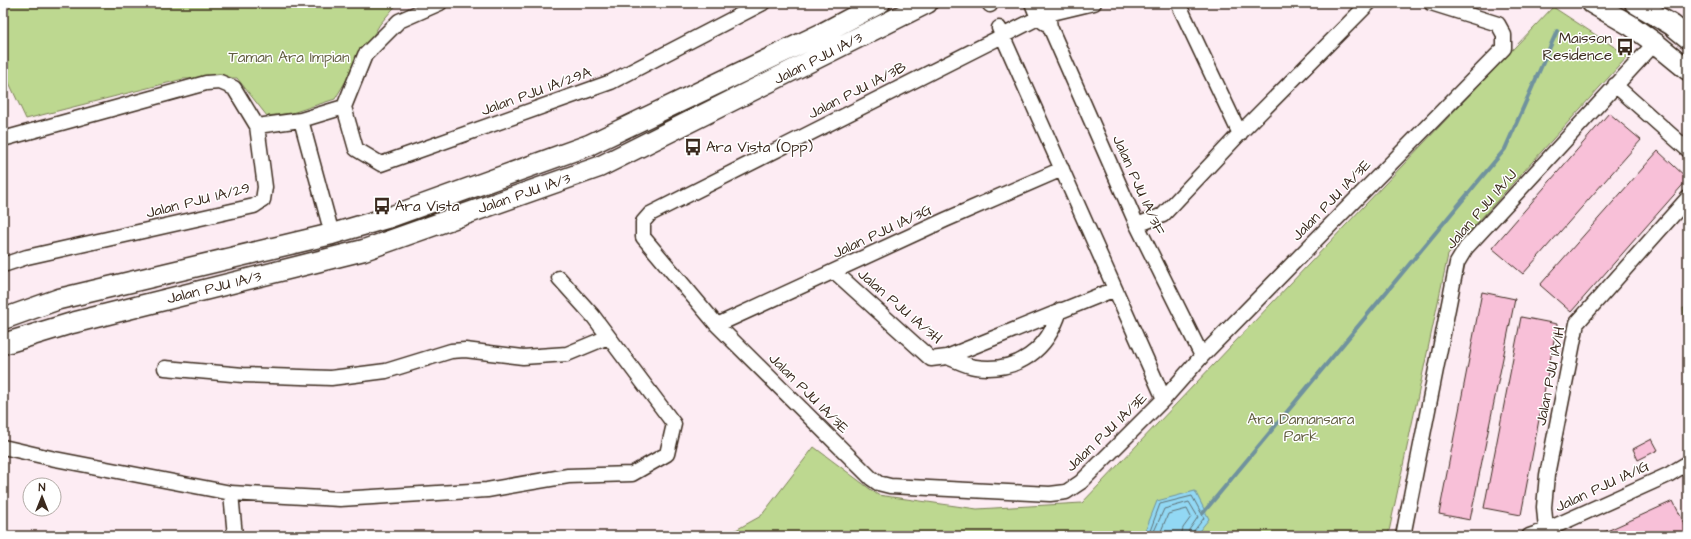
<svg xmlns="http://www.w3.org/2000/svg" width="1691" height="539" font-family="'Architects Daughter',sans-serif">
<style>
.green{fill:#bdd890;stroke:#7c8157}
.water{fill:#92d8f4;stroke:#6f929e}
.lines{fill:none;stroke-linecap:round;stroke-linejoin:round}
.shore{stroke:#5e7074;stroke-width:1}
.stream{stroke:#6f929e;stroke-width:4}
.building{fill:#f8c0d8;stroke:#3b2a1e}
.street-casing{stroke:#3b2a1e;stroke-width:17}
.secondary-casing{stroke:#3b2a1e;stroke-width:23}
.street{stroke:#fff;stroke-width:14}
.secondary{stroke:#fff;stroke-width:20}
.labels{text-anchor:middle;stroke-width:3;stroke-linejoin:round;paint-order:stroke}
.poi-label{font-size:15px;fill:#3b2a1e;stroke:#fff;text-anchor:start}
.park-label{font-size:15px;fill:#625e40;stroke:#fff}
.street-label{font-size:15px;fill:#3b2a1e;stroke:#fff}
</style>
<rect width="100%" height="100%" fill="#fdecf3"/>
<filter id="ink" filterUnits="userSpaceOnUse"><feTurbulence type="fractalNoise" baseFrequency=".025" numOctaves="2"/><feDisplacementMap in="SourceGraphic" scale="8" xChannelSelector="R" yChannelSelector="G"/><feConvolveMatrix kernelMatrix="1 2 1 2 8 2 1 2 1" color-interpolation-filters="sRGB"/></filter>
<g filter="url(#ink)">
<path class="green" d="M3,3H398L380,24L335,99L292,113L267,116L237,78L183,79L26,119L5,74H3Z
M1553,7L1628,56L1448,255L1388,536H725L761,516L814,447L878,495L977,509L1082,503Z
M1683,308H1688V337H1686Z"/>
<path class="water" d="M1195,491L1209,519L1195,536H1140L1146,529L1157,501Z"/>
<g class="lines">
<path class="shore" d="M1145,536L1150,531L1160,504L1192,496L1204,518L1193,532L1192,536
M1152,536L1164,509L1189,502L1198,517L1189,530L1187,536
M1159,536L1168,514L1187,509L1191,517L1183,528L1181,536"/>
<path class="stream" d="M1203,513L1505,149L1557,31"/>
</g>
<path class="building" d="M1609,113L1641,140L1523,274L1492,248Z
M1658,151L1688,179L1571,312L1540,285Z
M1482,292L1515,299L1470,520L1439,514Z
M1521,317L1557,324L1521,515L1484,508Z
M1652,439L1658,450L1638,460L1633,449Z
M1673,501L1688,531L1677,536H1596Z"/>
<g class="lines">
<g class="street-casing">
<path id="street" d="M989,3L990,5
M1032,3L1038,18L1045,23
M1043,3L1048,14L1050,27L1137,225L1202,356
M1094,3L1048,14L1038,18L650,214L643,222V237L717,325L871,478L878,483L890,486L1050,494L1066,492L1081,482L1164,399L1202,356L1504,48V35L1498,24L1431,3
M1178,3L1240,134
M999,28L1164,399
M1615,85L1688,150
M344,107L356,149L381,164L611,82L763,3
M344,107L365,55L399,21L440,3
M301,120L332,234
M257,126L301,120L344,107
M3,139L206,83L220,82L234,88L257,126L265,187L263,200L254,206L27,257L3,265
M1137,225L1163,215L1244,129L1369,3
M835,272L931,359L947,357L1115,289
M717,325L945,220L1062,169
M947,357C956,360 966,366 975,367C1018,373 1048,350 1060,310
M165,368L243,375L331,378L386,371L451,351L465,350L523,357L567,354L608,337
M3,447L55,459L231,493L340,499L487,490L568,476L632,474L667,454L674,424L593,316L559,278
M231,493L235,536
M1546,530L1544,507L1547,475L1577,323L1688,198
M1403,536L1457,263L1466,248L1655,43
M1529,536L1546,530L1668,475L1688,463"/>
</g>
<g class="secondary-casing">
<path id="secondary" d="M1592,3L1630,25L1655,43L1688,70
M1635,3L1672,25L1688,38
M3,319L59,299L332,234L387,218L589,145L823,33L880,3
M3,344L72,323L364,250L599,167L927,3"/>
</g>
<use href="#street" class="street"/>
<use href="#secondary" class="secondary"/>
</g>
</g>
<defs>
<g id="bus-bare" transform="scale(1.38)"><path d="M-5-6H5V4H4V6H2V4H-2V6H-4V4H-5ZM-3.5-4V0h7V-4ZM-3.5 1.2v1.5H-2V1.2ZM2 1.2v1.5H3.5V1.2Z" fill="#3b2a1e" stroke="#fff" stroke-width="2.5" paint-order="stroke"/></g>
</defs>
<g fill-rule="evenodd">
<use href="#bus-bare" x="1625" y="47"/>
<use href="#bus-bare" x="693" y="147"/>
<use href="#bus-bare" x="382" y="206"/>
</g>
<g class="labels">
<g class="poi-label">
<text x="1612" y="43" text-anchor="end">Maisson<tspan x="1612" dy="17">Residence</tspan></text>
<text x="706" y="152">Ara Vista (Opp)</text>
<text x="395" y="211">Ara Vista</text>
</g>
<g class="park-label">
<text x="289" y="62">Taman Ara Impian</text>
<text x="1301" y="424">Ara Damansara<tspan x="1301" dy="17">Park</tspan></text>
</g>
<g class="street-label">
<text transform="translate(818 58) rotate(-27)" y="5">Jalan PJU 1A/3</text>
<text transform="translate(857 90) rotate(-27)" y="5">Jalan PJU 1A/3B</text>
<text transform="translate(536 91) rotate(-20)" y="5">Jalan PJU 1A/29A</text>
<text transform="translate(1139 185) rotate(66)" y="5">Jalan PJU 1A/3F</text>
<text transform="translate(524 193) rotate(-19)" y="5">Jalan PJU 1A/3</text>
<text transform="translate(198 200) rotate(-14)" y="5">Jalan PJU 1A/29</text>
<text transform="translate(1331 200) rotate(-46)" y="5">Jalan PJU 1A/3E</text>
<text transform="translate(1481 209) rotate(-49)" y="5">Jalan PJU 1A/1J</text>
<text transform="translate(882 231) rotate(-25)" y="5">Jalan PJU 1A/3G</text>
<text transform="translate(214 287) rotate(-14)" y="5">Jalan PJU 1A/3</text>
<text transform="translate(900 306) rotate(41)" y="5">Jalan PJU 1A/3H</text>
<text transform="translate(1550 376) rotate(-79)" y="5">Jalan PJU 1A/1H</text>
<text transform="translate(809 393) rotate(45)" y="5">Jalan PJU 1A/3E</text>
<text transform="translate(1106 432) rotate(-44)" y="5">Jalan PJU 1A/3E</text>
<text transform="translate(1602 486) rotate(-25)" y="5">Jalan PJU 1A/1G</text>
</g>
</g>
<rect width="1691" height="539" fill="none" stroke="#fff" stroke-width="16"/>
<rect x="8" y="8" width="1675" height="523" fill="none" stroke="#3b2a1e" stroke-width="1.5" filter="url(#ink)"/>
<g transform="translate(42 497)"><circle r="19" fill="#ffffff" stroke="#b1aaa5"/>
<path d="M0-3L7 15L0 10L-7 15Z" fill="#3b2a1e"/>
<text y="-6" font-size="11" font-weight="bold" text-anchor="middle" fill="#3b2a1e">N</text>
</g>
</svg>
